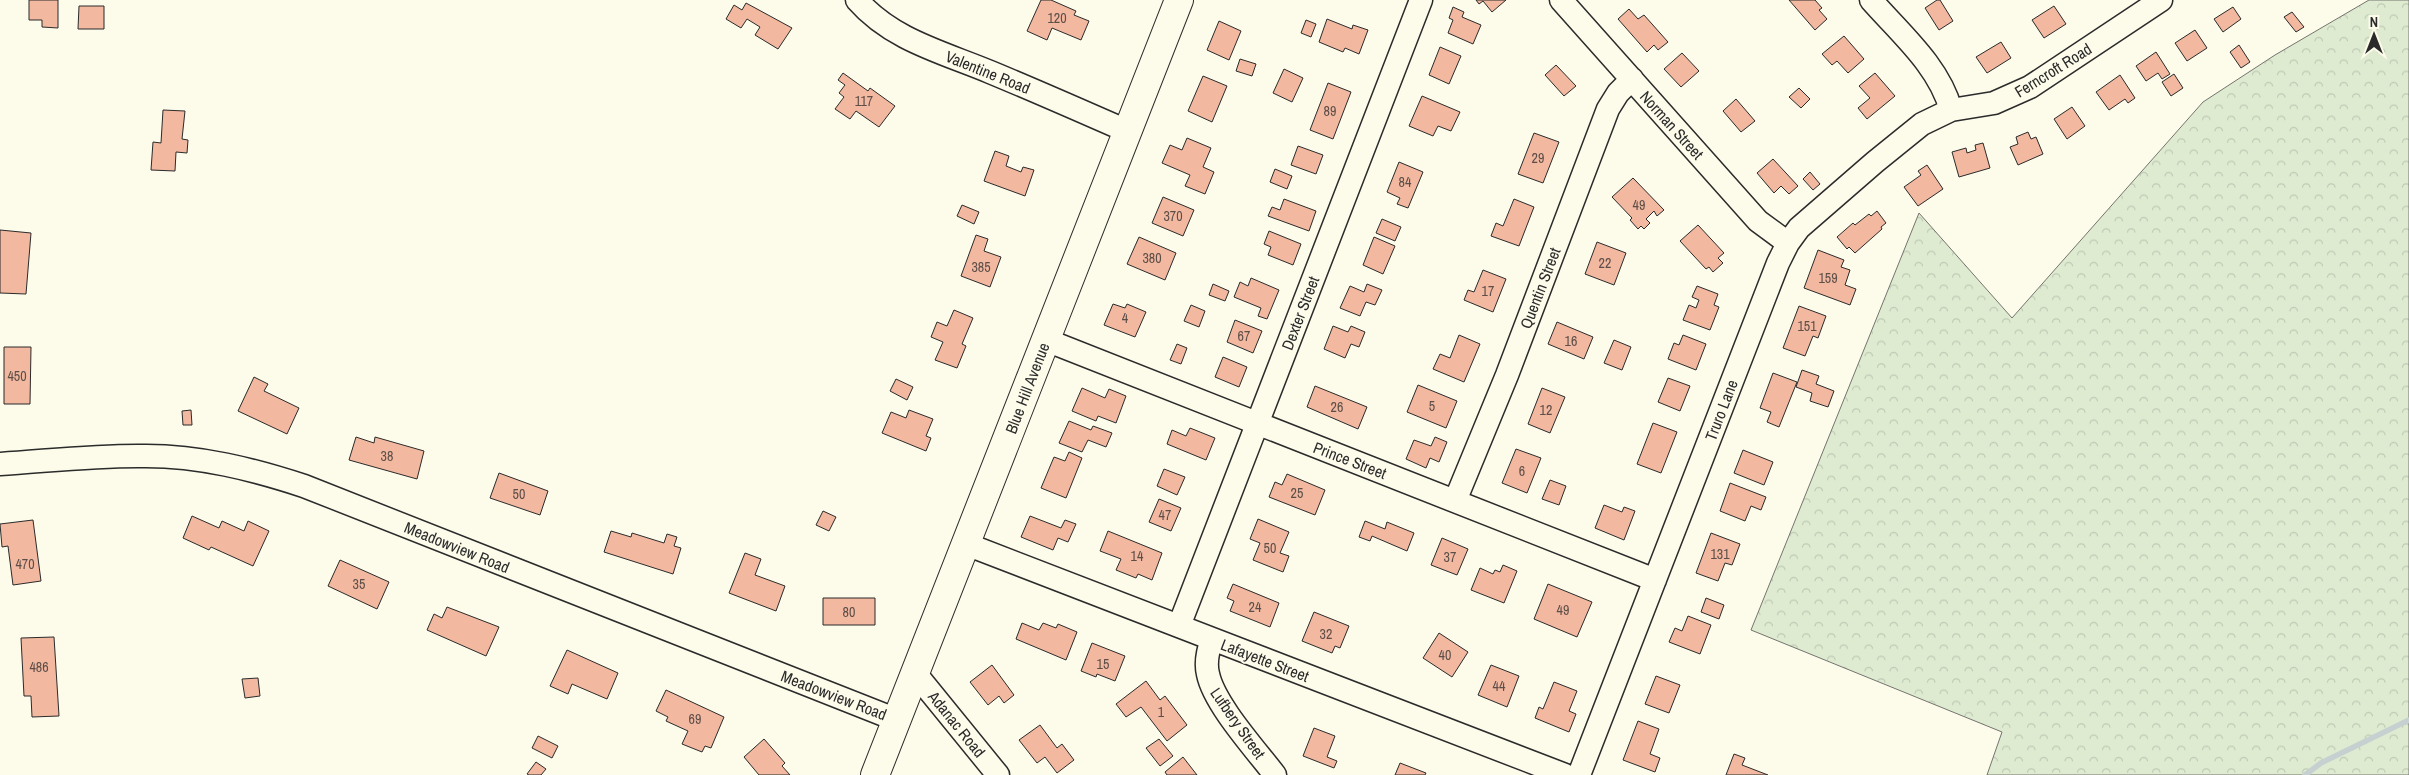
<svg xmlns="http://www.w3.org/2000/svg" width="2409" height="775" font-family="'Archivo Narrow',sans-serif">
<style>
.forest{fill:url(#forest-crowns);stroke:#74746e}
.lines{fill:none;stroke-linecap:round;stroke-linejoin:round}
.stream{stroke:#c7d0d0;stroke-width:5.5}
.building{fill:#f2b8a0;stroke:#2b2b2b}
.minor-casing{stroke:#2b2b2b;stroke-width:25}
.highway-casing{stroke:#2b2b2b;stroke-width:30}
.minor{stroke:#fdfbea;stroke-width:22}
.highway{stroke:#fdfbea;stroke-width:28}
.labels{text-anchor:middle;stroke-width:4;stroke-linejoin:round;paint-order:stroke}
.number-label{font-size:14px;fill:#5d4e48}
.street-label{font-size:16px;fill:#2b2b2b;stroke:#fdfbea}
</style>
<defs>
<pattern id="forest-crowns" width="20" height="18" patternUnits="userSpaceOnUse" patternTransform="scale(1.25)"><rect width="20" height="18" fill="#deebd1"/><path d="M2 6a3 3 0 1 1 6 0M12 15a3 3 0 1 1 6 0" fill="none" stroke="#bfcab4"/></pattern>
</defs>
<rect width="100%" height="100%" fill="#fdfbea"/>
<path class="forest" d="M2369,0H2409V775H1987L2002,732L1751,630L1919,213L2012,318L2203,102L2275,55Z"/>
<g class="lines">
<path class="stream" d="M2305,775L2321,763L2409,720"/>
</g>
<path class="building" d="M29,0H58V28L42,27V20H29Z
M1041,0H1051L1076,11L1074,15L1089,21L1081,40L1052,28L1047,40L1027,31Z
M1476,0H1506L1492,12L1483,1L1479,4Z
M1789,0H1815L1822,8L1819,10L1827,19L1815,30Z
M1937,0H1940L1953,21L1939,30L1925,8Z
M746,3L792,28L778,49L755,35L760,27L747,19L741,28L726,19L734,5L742,10Z
M79,6H104V29H78Z
M2054,6L2066,24L2044,38L2032,20Z
M1453,7L1464,12L1462,17L1481,25L1473,44L1448,33L1453,20L1449,18Z
M2233,7L2241,19L2223,32L2214,19Z
M1629,9L1638,19L1644,15L1668,42L1658,50L1654,45L1647,52L1618,19Z
M2292,12L2304,27L2296,32L2284,17Z
M1327,19L1352,29L1353,25L1368,30L1359,54L1345,48L1343,52L1319,42Z
M1306,20L1316,24L1311,37L1301,33Z
M1219,21L1241,31L1229,60L1207,50Z
M2195,30L2207,48L2187,61L2175,43Z
M1844,36L1864,59L1848,73L1837,61L1832,65L1822,54Z
M2001,42L2011,58L1987,73L1976,57Z
M2239,45L2250,62L2241,68L2230,52Z
M1440,47L1461,56L1449,84L1429,75Z
M2156,52L2170,74L2162,79L2158,73L2146,81L2136,66Z
M1682,53L1699,71L1681,87L1664,69Z
M1240,59L1256,64L1252,76L1236,71Z
M1556,65L1576,86L1564,96L1545,75Z
M1284,69L1303,78L1292,102L1273,93Z
M843,73L868,91L870,88L895,106L879,127L856,111L850,119L835,109L844,97L839,93L845,85L838,80Z
M1875,73L1895,96L1867,119L1858,108L1870,98L1859,86Z
M2174,74L2183,88L2171,96L2162,82Z
M2120,75L2135,98L2128,103L2125,99L2109,110L2096,92Z
M1203,76L1227,86L1212,122L1188,111Z
M1328,83L1351,92L1333,139L1310,130Z
M1799,88L1810,99L1801,108L1789,97Z
M1422,96L1460,112L1451,131L1438,126L1433,136L1409,126Z
M1736,99L1755,121L1741,132L1723,111Z
M2072,107L2085,126L2067,139L2054,119Z
M163,110L185,111L182,139L188,140L187,153L176,152L175,171L151,170L153,142L161,143Z
M2028,132L2031,139L2036,137L2043,154L2018,165L2010,147L2018,144L2016,137Z
M1534,133L1559,142L1543,183L1518,174Z
M1187,138L1211,148L1203,167L1214,172L1205,194L1185,186L1190,175L1162,163L1170,145L1182,150Z
M1983,143L1990,168L1959,177L1952,152L1966,148L1967,153L1976,150L1975,145Z
M1298,146L1323,155L1316,174L1291,165Z
M995,151L1009,156L1006,166L1021,172L1023,167L1034,170L1025,196L984,181Z
M1773,159L1798,186L1789,194L1781,186L1774,193L1757,173Z
M1399,162L1423,172L1408,208L1397,204L1400,198L1387,192Z
M1927,165L1943,189L1918,206L1904,187L1921,175L1918,171Z
M1275,169L1292,176L1287,189L1270,182Z
M1810,172L1820,184L1813,190L1803,179Z
M1633,178L1664,210L1657,216L1654,211L1646,219L1650,223L1644,229L1641,226L1638,229L1630,220L1632,218L1612,197Z
M1163,197L1194,210L1183,236L1152,223Z
M1284,199L1316,211L1309,231L1268,216L1272,207L1280,210Z
M1514,199L1534,207L1519,246L1491,236L1496,223L1503,226Z
M962,205L979,212L974,224L957,216Z
M1877,211L1886,223L1881,227L1882,229L1855,253L1849,247L1847,249L1837,237L1853,223L1855,225L1869,214L1871,216Z
M1382,219L1401,227L1395,241L1376,233Z
M1698,225L1724,253L1718,258L1723,263L1713,272L1709,267L1706,269L1680,241Z
M0,230L31,233L26,294L0,293Z
M1269,231L1301,244L1293,265L1268,255L1271,247L1264,244Z
M976,235L988,239L984,251L1001,257L990,287L961,276Z
M1139,237L1176,253L1165,280L1127,264Z
M1374,237L1395,246L1383,274L1363,265Z
M1597,242L1626,253L1614,285L1585,274Z
M1818,250L1844,260L1841,267L1850,270L1845,285L1856,289L1850,305L1804,288Z
M1483,270L1506,279L1493,312L1464,300L1468,290L1474,292Z
M1251,278L1279,290L1267,319L1258,316L1261,308L1234,297L1240,282L1248,286Z
M1213,284L1229,291L1225,301L1209,295Z
M1367,284L1382,290L1375,305L1366,302L1360,316L1340,308L1350,286L1364,292Z
M1697,286L1718,294L1714,305L1719,307L1710,330L1683,320L1689,305L1696,308L1699,300L1692,297Z
M1113,304L1125,308L1127,304L1146,312L1135,337L1104,325Z
M1191,305L1205,311L1199,327L1184,321Z
M1799,306L1826,316L1818,338L1813,336L1805,356L1783,348Z
M954,310L973,318L962,344L966,346L957,368L935,360L943,342L931,337L937,322L947,326Z
M1235,320L1262,331L1253,353L1227,342Z
M1557,322L1593,337L1584,359L1548,344Z
M1333,326L1348,332L1351,326L1365,332L1359,347L1351,344L1345,358L1324,349Z
M1459,335L1480,344L1464,382L1433,369L1440,354L1450,358Z
M1683,335L1706,344L1696,370L1668,359L1674,343L1679,345Z
M1614,340L1631,347L1622,370L1604,363Z
M1177,344L1187,348L1181,364L1170,360Z
M4,347H31L30,404H4Z
M1223,357L1247,367L1239,387L1215,377Z
M1802,370L1819,376L1816,384L1834,391L1828,407L1810,401L1812,393L1796,387Z
M1773,373L1797,382L1779,427L1767,422L1771,412L1760,408Z
M254,377L268,384L264,391L299,408L287,434L238,411Z
M1668,378L1690,386L1680,411L1658,402Z
M896,379L913,387L907,400L890,391Z
M1418,385L1457,401L1446,428L1407,412Z
M1315,386L1367,407L1358,429L1307,407Z
M1082,388L1105,398L1109,389L1126,396L1116,423L1098,416L1096,421L1072,411Z
M1542,388L1565,397L1550,433L1528,424Z
M191,410L192,425H183L182,411Z
M909,410L933,419L926,436L931,438L926,451L882,433L891,412L906,418Z
M1069,421L1091,430L1093,426L1112,433L1106,447L1088,440L1082,452L1059,443Z
M1653,423L1677,432L1661,473L1637,464Z
M1190,428L1215,438L1206,460L1167,444L1172,430L1186,436Z
M356,437L374,443L375,437L424,451L417,479L349,460Z
M1435,437L1447,442L1439,462L1430,458L1426,468L1406,459L1414,440L1431,446Z
M1516,449L1541,458L1527,493L1502,483Z
M1743,450L1773,462L1764,485L1734,473Z
M1069,452L1082,458L1066,498L1041,488L1054,457L1065,461Z
M1164,469L1185,477L1177,495L1157,486Z
M499,473L548,491L540,515L490,498Z
M1287,474L1325,490L1315,515L1269,497L1275,482L1282,485Z
M1550,480L1566,486L1559,505L1542,499Z
M1730,483L1766,497L1761,510L1751,506L1745,521L1720,511Z
M1159,499L1181,508L1171,531L1149,522Z
M1604,505L1622,512L1624,507L1635,511L1624,540L1595,528Z
M823,511L836,517L829,531L816,525Z
M192,516L219,528L222,521L244,531L248,521L269,531L253,566L211,547L209,550L183,538Z
M1030,516L1061,528L1065,520L1076,524L1068,542L1058,538L1053,550L1021,537Z
M1258,519L1289,532L1280,553L1289,556L1283,572L1253,560L1260,543L1250,539Z
M33,520L41,581L13,585L8,546L2,547L0,524Z
M1365,521L1385,529L1387,522L1414,533L1407,551L1372,536L1370,541L1359,537Z
M611,531L631,537L632,533L664,543L667,534L677,537L674,546L681,548L673,574L604,552Z
M1108,531L1162,553L1152,580L1138,574L1136,578L1116,570L1121,559L1100,551Z
M1711,533L1740,544L1732,565L1725,563L1718,581L1696,573Z
M1442,538L1468,549L1457,575L1431,565Z
M745,553L761,559L755,575L785,586L776,611L729,593Z
M340,560L389,582L377,609L328,586Z
M1503,565L1517,571L1504,603L1471,590L1480,568L1493,574L1495,570L1500,572Z
M1233,584L1279,603L1270,627L1230,611L1234,601L1227,598Z
M1548,584L1592,602L1577,637L1534,619Z
M823,598H875V625H823Z
M1706,598L1724,605L1719,619L1701,612Z
M447,607L499,627L486,656L427,630L434,614L442,618Z
M1314,612L1349,626L1340,648L1335,646L1332,653L1302,641Z
M1688,616L1711,625L1700,654L1669,642L1675,628L1682,631Z
M1022,623L1039,630L1043,623L1056,628L1058,624L1077,632L1066,660L1016,639Z
M1439,633L1468,652L1452,677L1423,658Z
M54,637L59,716L32,717L31,696H24L21,638Z
M1092,643L1125,656L1115,681L1097,674L1096,677L1081,671Z
M567,650L618,673L607,699L572,684L568,694L550,686Z
M992,665L1014,695L1004,703L999,696L988,705L970,682Z
M1491,665L1519,676L1507,707L1478,695Z
M1656,676L1680,685L1669,713L1645,704Z
M258,678L260,696L245,698L242,679Z
M1146,681L1160,700L1165,696L1187,725L1167,741L1141,707L1126,717L1116,704Z
M1554,682L1577,691L1569,711L1576,714L1569,732L1535,718L1539,707L1543,709Z
M666,690L724,717L711,748L705,746L702,752L682,744L688,731L666,721L668,717L656,711Z
M1638,721L1659,729L1650,754L1660,758L1655,772L1623,760Z
M1040,725L1057,748L1062,744L1074,760L1057,773L1045,757L1037,763L1019,740Z
M1314,728L1335,736L1327,757L1337,761L1334,768L1303,756Z
M538,736L558,746L552,758L532,748Z
M764,739L785,763L782,766L790,775H759L744,757Z
M1159,739L1173,756L1160,766L1146,748Z
M1734,754L1745,758L1742,765L1768,775H1726Z
M1183,757L1197,775H1167L1165,772Z
M536,762L546,769L541,775H529L527,774Z
M1400,763L1426,773L1425,775H1395Z"/>
<g class="lines">
<g class="minor-casing">
<path id="minor" d="M857,0C892,40 942,52 990,72C1036,91 1081,111 1127,131
M1561,0L1758,221L1788,243
M1871,0C1901,34 1939,66 1951,110
M1046,340L1655,580
M0,464C48,461 97,455 146,456C200,456 252,469 304,486L897,720
M1455,501L1507,375L1608,109L1618,93L1632,79
M966,544L1565,775
M1179,626L1421,0
M1212,639C1208,650 1205,662 1208,674C1214,704 1256,750 1275,775
M915,673L998,775
M1579,775L1778,263L1788,243L1799,228L1875,162L1922,124L1951,110L1994,103L2030,87L2161,0"/>
</g>
<g class="highway-casing">
<path id="highway" d="M875,775L1179,0"/>
</g>
<use href="#minor" class="minor"/>
<use href="#highway" class="highway"/>
</g>
<g class="labels">
<g class="number-label">
<text x="1057" y="23">120</text>
<text x="864" y="106">117</text>
<text x="1330" y="116">89</text>
<text x="1538" y="163">29</text>
<text x="1405" y="187">84</text>
<text x="1639" y="210">49</text>
<text x="1173" y="221">370</text>
<text x="1152" y="263">380</text>
<text x="1605" y="268">22</text>
<text x="981" y="272">385</text>
<text x="1828" y="283">159</text>
<text x="1488" y="296">17</text>
<text x="1125" y="323">4</text>
<text x="1807" y="331">151</text>
<text x="1244" y="341">67</text>
<text x="1571" y="346">16</text>
<text x="17" y="381">450</text>
<text x="1432" y="411">5</text>
<text x="1337" y="412">26</text>
<text x="1546" y="415">12</text>
<text x="387" y="461">38</text>
<text x="1522" y="476">6</text>
<text x="1297" y="498">25</text>
<text x="519" y="499">50</text>
<text x="1165" y="520">47</text>
<text x="1270" y="553">50</text>
<text x="1720" y="559">131</text>
<text x="1137" y="561">14</text>
<text x="1450" y="562">37</text>
<text x="25" y="569">470</text>
<text x="359" y="589">35</text>
<text x="1255" y="612">24</text>
<text x="1563" y="615">49</text>
<text x="849" y="617">80</text>
<text x="1326" y="639">32</text>
<text x="1445" y="660">40</text>
<text x="1103" y="669">15</text>
<text x="39" y="672">486</text>
<text x="1499" y="691">44</text>
<text x="1161" y="717">1</text>
<text x="695" y="724">69</text>
</g>
<g class="street-label">
<text transform="translate(2053 70) rotate(-32)" y="6">Ferncroft Road</text>
<text transform="translate(988 72) rotate(22)" y="6">Valentine Road</text>
<text transform="translate(1672 125) rotate(48)" y="6">Norman Street</text>
<text transform="translate(1540 288) rotate(-69)" y="6">Quentin Street</text>
<text transform="translate(1300 313) rotate(-69)" y="6">Dexter Street</text>
<text transform="translate(1027 388) rotate(-69)" y="6">Blue Hill Avenue</text>
<text transform="translate(1721 410) rotate(-69)" y="6">Truro Lane</text>
<text transform="translate(1350 460) rotate(21)" y="6">Prince Street</text>
<text transform="translate(457 547) rotate(22)" y="6">Meadowview Road</text>
<text transform="translate(1265 660) rotate(21)" y="6">Lafayette Street</text>
<text transform="translate(834 695) rotate(21)" y="6">Meadowview Road</text>
<text transform="translate(1238 723) rotate(55)" y="6">Lufbery Street</text>
<text transform="translate(957 724) rotate(51)" y="6">Adanac Road</text>
</g>
</g>
<g transform="translate(2374 35)" stroke="#fdfbea" stroke-width="4" paint-order="stroke">
<path d="M0-4L9 19L0 12L-9 19Z" fill="#2b2b2b"/>
<text y="-8" font-size="14" font-weight="bold" text-anchor="middle" fill="#2b2b2b">N</text>
</g>
</svg>
